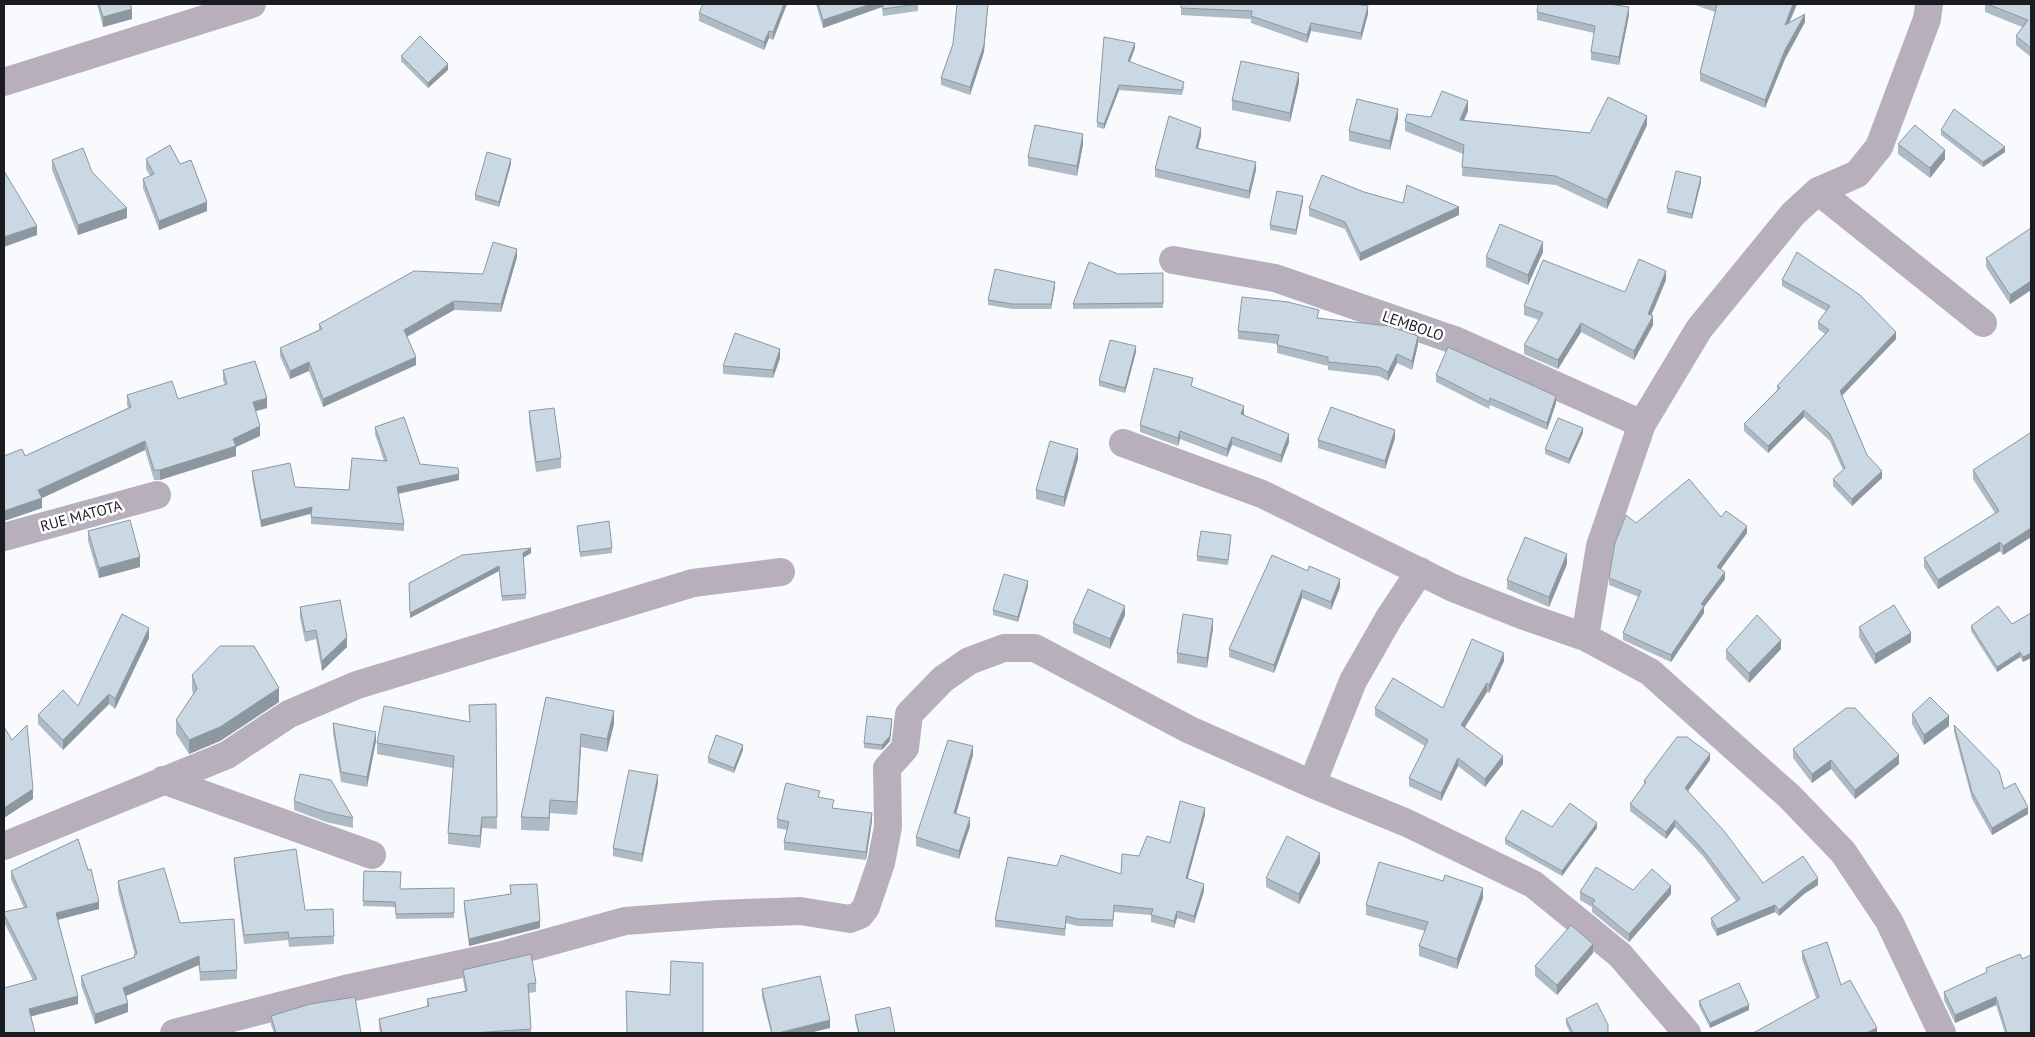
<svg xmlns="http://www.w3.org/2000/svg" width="2035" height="1037" font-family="'PT Sans',sans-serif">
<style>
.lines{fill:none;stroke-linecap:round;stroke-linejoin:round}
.street{stroke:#b8afbd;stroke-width:28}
.wall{fill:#aebac4}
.shaded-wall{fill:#8d97a0}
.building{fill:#cad8e4;stroke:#8d97a0}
.labels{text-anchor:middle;stroke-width:5;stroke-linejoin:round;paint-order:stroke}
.street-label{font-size:15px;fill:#1b1c22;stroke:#fff}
</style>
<rect width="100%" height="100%" fill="#f9fafd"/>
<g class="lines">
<path class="street" d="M4,82L252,4
M1818,191L1983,323
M1173,260L1275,278L1457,341L1642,424
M1123,443L1262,494L1453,588L1524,616L1585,637L1650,672L1790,797L1843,852L1889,921L1942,1033
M4,537L157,495
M1585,637L1600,546L1642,424L1699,329L1793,214L1818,191L1857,174L1879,147L1927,19L1929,4
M163,780L372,855
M1312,784L1353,681L1389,618L1420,571
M4,846L227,755L289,714L357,685L693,583L781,572
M174,1033L345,989L502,955L625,921L718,914L800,911L850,919L860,915L866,907L881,863L888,827L887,768L905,748L909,714L943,679L969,661L1004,648H1035L1190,730L1312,784L1407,823L1533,884L1620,955L1687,1033"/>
</g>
<path class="wall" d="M97,4H130L132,19L103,27Z
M703,4H787L773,40L769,38L764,50L699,21V13Z
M816,4H918V11L883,16L882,7L823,28Z
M957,4H988L984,52L970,95L941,85V78L953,44Z
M1692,4H1797L1789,23L1805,22L1785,59L1765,108L1700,81V73L1715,12Z
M1985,4H2031V57L2016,45V36L2022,27L1985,12Z
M1181,8L1368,14L1361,40L1311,31L1307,43L1251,23V19L1181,15Z
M1537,12L1629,15L1619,65L1591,60V52L1594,33L1537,20Z
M1135,48L1130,62L1184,87L1182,95L1119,90L1104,129L1097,127V122Z
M401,56L448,70L428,88L401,61Z
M1299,83L1290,122L1232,110V100Z
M1468,111L1464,120L1590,133L1647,125L1607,209L1556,185L1462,176L1463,154L1405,131V121Z
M1398,118L1390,150L1349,141V131Z
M1941,130L2005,152L1983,167L1941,135Z
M1201,136L1198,148L1256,170L1249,199L1155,177V169Z
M1083,144L1077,176L1028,166V157Z
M1898,144L1945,159L1930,178L1898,154Z
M146,159L180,164L207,211L159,230L143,188V179L150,176L146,169Z
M52,160L92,172L127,218L78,235L52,170Z
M511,164L499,207L475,200V195Z
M1701,182L1692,219L1667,213V208Z
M1364,192L1403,203L1459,215L1360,261L1345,229L1309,216V208Z
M1303,201L1296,235L1270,230V225Z
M2031,228V290L2010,304L1986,267V258Z
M1543,252L1528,285L1486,267V257Z
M517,257L501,312L454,310L407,337L416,365L323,407L309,371L290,379L280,356V348L319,330V324L483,274Z
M1163,273V308L1073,309V304Z
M1666,280L1651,316L1653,325L1634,360L1581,332L1558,369L1524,354V345L1539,320L1524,315V306L1625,292Z
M1782,280L1896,339L1842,395L1867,455L1882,478L1852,506L1833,486V479L1843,470L1830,441L1804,417L1768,453L1744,431V424L1777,390V386L1825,334L1818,329V322L1826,311L1782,286Z
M1055,287L1051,309H1012L988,305V300Z
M1319,318L1418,344L1412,370L1397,363L1388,381L1379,376L1328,370V366L1277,353V344L1238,339V331Z
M1136,352L1125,393L1099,386V381Z
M780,358L773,378L723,374V366Z
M223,370L267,408L255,411L260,436L236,447V456L160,480H154L145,450L42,498V508L4,521V456H25L128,408L127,405V395L178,399L225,385L223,380Z
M1436,375L1556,403L1547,430L1490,405L1489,409L1436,382Z
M1193,387L1244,414L1243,415L1289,442L1281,463L1232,445L1227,457L1180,439L1178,446L1140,432V425Z
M529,411L561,458V468L536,472L529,421Z
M375,427L420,464L459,480L398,494L404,524V531L311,524V514L261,527L252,478V471L295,487L349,490L384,461L375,434Z
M1583,433L1569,464L1545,454V449Z
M2031,435V537L2003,555L2000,551L1938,589L1924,567V558L1995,513L1973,479V470Z
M1395,438L1385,469L1318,448V440Z
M1078,459L1064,507L1036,499V490Z
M1721,517L1747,533L1721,569L1725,579L1704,607V613L1671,662L1623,640V633L1639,597L1609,585V578L1636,523Z
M577,526L612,548V553L580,557Z
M88,531L140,567L99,578L88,541Z
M1231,540L1228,565L1197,561V556Z
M531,553L523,558L526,599L502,601L499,571L410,618L409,588Z
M1272,555L1340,587L1331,610L1302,598L1274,673L1229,657V649Z
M1567,564L1549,607L1507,589V580Z
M1028,586L1018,622L993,615V610Z
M300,607L347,647L322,671L316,639L305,642L300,617Z
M2031,613L2023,662L2020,657L1997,672L1971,631V626L2012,624Z
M1125,615L1110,649L1073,633V623Z
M1859,627L1911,642L1875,664L1859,637Z
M1213,628L1207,668L1177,663V653Z
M149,638L115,709L109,704L63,750L38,724V715L78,706Z
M1781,649L1749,683L1726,659V650Z
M1504,661L1489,693L1487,692L1465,727L1503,764L1485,787L1458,766L1441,801L1409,786V778L1425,746L1375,716V708H1443Z
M192,675L279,702L220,741L189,754L176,734V720L193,694L192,689Z
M546,697L614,724L607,752L581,747L577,815L550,813L549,831L521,830V817Z
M496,704L497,829L482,828L480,848L448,844V833L453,768L377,754V743L469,722Z
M1912,714L1949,726L1924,745L1912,724Z
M333,723L376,741L367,787L341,782L333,733Z
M892,724L890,741L882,750L864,748V743Z
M1954,725L2004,789L2028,814L1992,835L1972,799L1954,732Z
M1793,749L1899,764L1855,799L1831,769L1812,783L1793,758Z
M743,750L734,773L708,763V758Z
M973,755L956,814L970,826L959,859L916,846V837Z
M1710,760L1688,791L1763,883L1818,885L1804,894L1779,916L1775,912L1717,936L1711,925V918L1736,901L1703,856L1675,827L1666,839L1630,811V804L1644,785V781Z
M658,783L642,862L613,856V848Z
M820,797L834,809L872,821L866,860L784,850V842L787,830L777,828V819Z
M294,801L353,818V828L326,822L294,810Z
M1205,815L1187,879L1204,891L1194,923L1177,918L1174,928L1151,922V915L1114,912L1113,927L1077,926L1066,923L1065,936L995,927V920L1121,874L1139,856L1170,843Z
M1552,827L1597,828L1562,876L1505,844V839Z
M234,858L305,910L334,936V944L289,947L288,940L244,944L234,866Z
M1320,863L1299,904L1266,887V878Z
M11,871L99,909L58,920L78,1004L30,1016L4,1033L33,980L4,922V912L24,908L11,879Z
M364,871L400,889L454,888V918L396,919L395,907L363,906Z
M118,881L180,923L237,970V979L200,981L199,965L126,996L128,1012L95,1024L81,985V976L134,957V955H135L118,891Z
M510,885L540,928L469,946L464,909V901L510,894Z
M1580,892L1671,894L1629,942L1592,912V907L1580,900Z
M1483,898L1457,969L1419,956V946L1425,931L1366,915V905Z
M1802,951L1841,985L1877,1033L1816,998L1802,959Z
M1593,953L1557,995L1535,976V966Z
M1986,968L2031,1033H2005L1996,1005L1955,1023L1944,1000V992L1986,973Z
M463,970L536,983V992L529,993L531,1033H380L379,1028V1019L427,1007V999L465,991L463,979Z
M762,989L830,1028L809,1033H771L762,997Z
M1699,1001L1749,1010L1710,1028L1699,1006Z
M855,1015L895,1033H858L855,1020Z
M271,1016L361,1033H274L271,1025Z
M1566,1019L1608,1033H1570L1566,1024Z"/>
<path class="shaded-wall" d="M784,4H787L773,40V32Z
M871,4H882V7L823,28V20Z
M988,4L984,52L970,95V87Z
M1793,4H1797L1785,33V25Z
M1368,6V14L1361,40V33Z
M1629,7V15L1619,65V57Z
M132,9V19L103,27V17Z
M1805,14V22L1785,59L1765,108V100L1785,50Z
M1311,23V31L1307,43V35Z
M769,31V38L764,50V42Z
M1135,43V48L1128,66V61Z
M448,64V70L428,88V83Z
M1299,73V83L1290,122V113Z
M1119,85V90L1104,129V124Z
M1468,101V111L1460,129V120Z
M1398,109V118L1390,150V141Z
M1647,116V125L1607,209V200Z
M1201,128V136L1196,155V148Z
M1083,134V144L1077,176V166Z
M2005,147V152L1983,167V162Z
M1945,150V159L1930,178V168Z
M511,159V164L499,207V202Z
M1256,162V170L1249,199V191Z
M1701,177V182L1692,219V214Z
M1303,196V201L1296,235V230Z
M207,202V211L159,230V221Z
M1459,207V215L1360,261V253Z
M127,208V218L78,235V225Z
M37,226V235L4,247V237Z
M1543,242V252L1528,285V275Z
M517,249V257L501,312V304Z
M1666,271V280L1648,323V314Z
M2031,281V290L2010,304V295Z
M1055,282V287L1051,309V304Z
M454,301V310L404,338V330Z
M1653,316V325L1634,360V351Z
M1581,323V332L1558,369V360Z
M1896,332V339L1840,398V391Z
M1418,336V344L1412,370V361Z
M1136,346V352L1125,393V388Z
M780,349V358L773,378V370Z
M1397,354V363L1388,381V372Z
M416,357V365L323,407V399Z
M309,362V371L290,379V371Z
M1556,396V403L1547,430V423Z
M267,398V408L253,412V402Z
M1244,406V414L1241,422V414Z
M1804,410V417L1768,453V446Z
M260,426V436L236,447V456L160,480V470Z
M1583,428V433L1569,464V459Z
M1395,430V438L1385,469V461Z
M1180,431V439L1178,446V438Z
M1289,434V442L1281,463V455Z
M1232,437V445L1227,457V449Z
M145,441V450L40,499L42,498V508L4,521V511L38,490Z
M1078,449V459L1064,507V497Z
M1882,471V478L1852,506V499Z
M459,474V480L397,494V487Z
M312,507V513L261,527V520Z
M1747,526V533L1717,574V567Z
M2031,528V537L2003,555V546Z
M2000,542V551L1938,589V580Z
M531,548V553L523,558V553Z
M1567,554V564L1549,607V597Z
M140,557V567L99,578V568Z
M499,566V571L410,618V613Z
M1725,572V579L1704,607V613L1671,662V655L1701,604Z
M1340,579V587L1331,610V602Z
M1028,581V586L1018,622V617Z
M1302,590V598L1274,673V665Z
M1125,606V615L1110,649V639Z
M1213,619V628L1207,668V658Z
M149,628V638L115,709V699Z
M1911,633V642L1875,664V654Z
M347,637V647L322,671V661Z
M1781,640V649L1749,683V673Z
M2020,652V657L1997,672V667Z
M1504,653V661L1489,693V685Z
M2031,653V658L2023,662V657Z
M1487,683V692L1461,733V725Z
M279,688V702L220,741L189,754V740Z
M109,694V704L63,750V740Z
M614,711V724L607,752V739Z
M1949,716V726L1924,745V735Z
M892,719L890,741L882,750V745Z
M376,732V741L367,787V777Z
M581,734V747L577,815V802Z
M743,745V750L734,773V768Z
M973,746V755L954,821V813Z
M1710,754V760L1685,795V788Z
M1899,755V764L1855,799V790Z
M1503,756V764L1485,787V779Z
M1458,758V766L1441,801V793Z
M1831,760V769L1812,783V774Z
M658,775V783L642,862V854Z
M33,789V799L4,818V808Z
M550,800V813L549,831V818Z
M2028,807V814L1992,835V828Z
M1205,808V815L1186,885V878Z
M872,813V821L866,860V852Z
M482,817V828L480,848V836Z
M970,818V826L959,859V851Z
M1675,820V827L1666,839V832Z
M1597,823V828L1562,876V871Z
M1320,853V863L1299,904V894Z
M1818,878V885L1804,894L1779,916V910L1804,888Z
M1204,884V891L1194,923V916Z
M1671,886V894L1629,942V934Z
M1483,888V898L1457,969V959Z
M99,902V909L56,920V913Z
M1775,905V912L1717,936V929Z
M1177,911V918L1174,928V921Z
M540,921V928L469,946V939Z
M1593,944V953L1557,995V985Z
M199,956V965L123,997V988Z
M78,996V1004L29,1017V1009Z
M1996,997V1005L1955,1023V1015Z
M128,1003V1012L95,1024V1014Z
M1749,1005V1010L1710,1028V1023Z
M830,1020V1028L809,1033H778Z
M1877,1028V1033H1866Z"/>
<path class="building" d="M99,4H130L132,9L103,17Z
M703,4H784L773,32L769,31L764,42L699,13Z
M818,4H871L823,20Z
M883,4H917L883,9Z
M957,4H988L984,45L970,87L941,78L953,44Z
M1181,4H1356L1368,6L1361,33L1311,23L1307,35L1251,16L1252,11L1181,8Z
M1538,4H1609L1629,7L1619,57L1591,52L1595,26L1537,12Z
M1714,4H1793L1785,25L1805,14L1785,50L1765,100L1700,73L1717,5Z
M1987,4H2031V48L2016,36L2028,20Z
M420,36L448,64L428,83L401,56Z
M1104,37L1135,43L1128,61L1184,82L1182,90L1119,85L1104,124L1097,122Z
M1241,61L1299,73L1290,113L1232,100Z
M1442,91L1468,101L1460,120L1590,133L1608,97L1647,116L1607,200L1556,176L1462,167L1464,145L1405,121L1407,114L1431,117Z
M1357,99L1398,109L1390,141L1349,131Z
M1954,109L2005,147L1983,162L1941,130Z
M1169,116L1201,128L1196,148L1256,162L1249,191L1155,169Z
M1035,125L1083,134L1077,166L1028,157Z
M1915,125L1945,150L1930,168L1898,144Z
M170,145L180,164L191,160L207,202L159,221L143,179L154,174L146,159Z
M83,148L92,172L127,208L78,225L52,160Z
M487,152L511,159L499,202L475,195Z
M4,171L37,226L4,237Z
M1676,171L1701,177L1692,214L1667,208Z
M1322,175L1364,192L1403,203L1407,185L1459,207L1360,253L1345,222L1309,208Z
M1277,191L1303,196L1296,230L1270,225Z
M1500,224L1543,242L1528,275L1486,257Z
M2031,228V281L2010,295L1986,258Z
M493,242L517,249L501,304L454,301L404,330L416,357L323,399L309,362L290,371L280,348L322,329L319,324L414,271L483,274Z
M1797,252L1860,295L1896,332L1840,391L1867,455L1882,471L1852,499L1833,479L1845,468L1830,434L1804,410L1768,446L1744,424L1780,388L1777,386L1829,330L1818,322L1830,306L1782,280Z
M1639,259L1666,271L1648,314L1653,316L1634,351L1581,323L1558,360L1524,345L1543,313L1524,306L1543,260L1625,292Z
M1089,262L1118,274L1163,273V303L1073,304Z
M995,269L1055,282L1051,304H1012L988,300Z
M1242,297L1288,302L1319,310L1317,318L1389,326L1418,336L1412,361L1397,354L1388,372L1379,367L1328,362V357L1277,345L1279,335L1238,331Z
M735,333L780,349L773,370L723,366Z
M1110,340L1136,346L1125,388L1099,381Z
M1448,347L1556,396L1547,423L1490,398L1489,402L1436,375Z
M255,361L267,398L253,402L260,426L233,439L236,446L160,470H154L145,441L38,490L42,498L4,511V456L22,449L25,456L131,407L127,395L172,381L178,399L227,384L223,370Z
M1154,368L1193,378L1191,386L1244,406L1241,414L1289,434L1281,455L1232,437L1227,449L1180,431L1178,438L1140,425Z
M1331,407L1395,430L1385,461L1318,440Z
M554,408L561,458L536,462L529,411Z
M404,417L420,464L458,468L459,474L397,487L404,524L311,517L312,507L261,520L252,471L290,463L295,487L349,490L352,458L387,461L375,427Z
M1558,418L1583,428L1569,459L1545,449Z
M2030,433L2031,435V528L2003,546L2000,542L1938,580L1924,558L1999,511L1973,470Z
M1050,441L1078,449L1064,497L1036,490Z
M1689,479L1721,517L1726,511L1747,526L1717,567L1725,572L1701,604L1704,606L1671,655L1623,633L1641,591L1609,578L1615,543L1626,515L1636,523Z
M130,520L140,557L99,568L88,531Z
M609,521L612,548L580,552L577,526Z
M1201,531L1231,535L1228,560L1197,556Z
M1525,537L1567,554L1549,597L1507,580Z
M531,548L523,553L526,594L502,596L499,566L410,613L409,583L462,555Z
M1272,555L1308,571L1309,566L1340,579L1331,602L1302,590L1274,665L1229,649Z
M1004,574L1028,581L1018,617L993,610Z
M1088,589L1125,606L1110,639L1073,623Z
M340,600L347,637L322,661L316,630L305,632L300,607Z
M1894,605L1911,633L1875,654L1859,627Z
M1998,606L2012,624L2031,613V653L2023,657L2020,652L1997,667L1971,626Z
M122,614L149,628L115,699L109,694L63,740L38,715L63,690L78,706Z
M1183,614L1213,619L1207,658L1177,653Z
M1757,615L1781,640L1749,673L1726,650Z
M1472,639L1504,653L1489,685L1487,683L1461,725L1503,756L1485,779L1458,758L1441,793L1409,778L1428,740L1375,708L1393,678L1443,708Z
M220,646H254L279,688L220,727L189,740L176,720L197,689L192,675Z
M546,697L614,711L607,739L581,734L577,802L550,800L549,818L521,817Z
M1930,697L1949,716L1924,735L1912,714Z
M496,704L497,817H482L480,836L448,833L454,756L377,743L384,706L470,722L469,705Z
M1846,708H1855L1899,755L1855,790L1831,760L1812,774L1793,749Z
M867,716L892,719L890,736L882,745L864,743Z
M333,723L376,732L367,777L341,772Z
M27,725L33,789L4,808V727L12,740Z
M1954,725L1999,771L2004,789L2015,783L2028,807L1992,828L1972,792Z
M716,735L743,745L734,768L708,758Z
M1677,737H1687L1710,754L1685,788L1724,831L1763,883L1803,856L1818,878L1804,888L1779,910L1775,905L1717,929L1711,918L1740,899L1703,850L1675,820L1666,832L1630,804L1646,782L1644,781Z
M948,740L973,746L954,813L970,818L959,851L916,837Z
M629,770L658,775L642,854L613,848Z
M300,774L331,780L353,818L326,812L294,801Z
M786,783L820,791L818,797L834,800L832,808L872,813L866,852L784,842L789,822L777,819Z
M1180,801L1205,808L1186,878L1204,884L1194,916L1177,911L1174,921L1151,915L1153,909L1114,905L1113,920L1077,919L1066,916L1065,929L995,920L1008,857L1057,866L1061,855L1121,874L1122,854L1139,856L1147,836L1170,843Z
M1570,803L1597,823L1562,871L1505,839L1522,810L1552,827Z
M1287,836L1320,853L1299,894L1266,878Z
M78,839L88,870L91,869L99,902L56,913L78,996L29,1009L35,1033H4V988L37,979L4,914V912L27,907L11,871Z
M296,849L305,910L333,909L334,936L289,938L288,932L244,935L234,858Z
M1379,862L1443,881L1445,875L1483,888L1457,959L1419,946L1428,922L1366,905Z
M1596,867L1633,890L1652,869L1671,886L1629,934L1592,904L1595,900L1580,892Z
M164,868L180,923L234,919L237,970L200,972L199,956L123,988L128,1003L95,1014L81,976L135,957L134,955L137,954L118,881Z
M364,871L401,872L400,889L454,888V913L396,914L395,902L363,901Z
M537,884L540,921L469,939L464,901L511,894L510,885Z
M1571,925L1593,944L1557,985L1535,966Z
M1827,942L1841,985L1850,980L1877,1028L1866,1033H1753L1819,997L1802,951Z
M531,954L536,983L528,984L531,1029L472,1033H382L379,1019L429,1006L427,999L467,991L463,970Z
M2020,954L2022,959L2031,955V1032L2026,1033H2007L1996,997L1955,1015L1944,992L1987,972L1986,968Z
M671,961L703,963V1033H627L626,991L670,995Z
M820,976L830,1020L778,1033H772L762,989Z
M1739,983L1749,1005L1710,1023L1699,1001Z
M355,997L361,1033H276L271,1016L310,1004Z
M1597,1003L1608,1025V1033H1573L1566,1019Z
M890,1007L895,1033H859L855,1015Z"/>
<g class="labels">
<g class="street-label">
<text transform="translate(1413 326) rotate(19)" y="5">LEMBOLO</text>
<text transform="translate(81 516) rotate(-15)" y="5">RUE MATOTA</text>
</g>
</g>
<rect width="2035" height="1037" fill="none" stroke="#1b1c22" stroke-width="10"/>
</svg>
